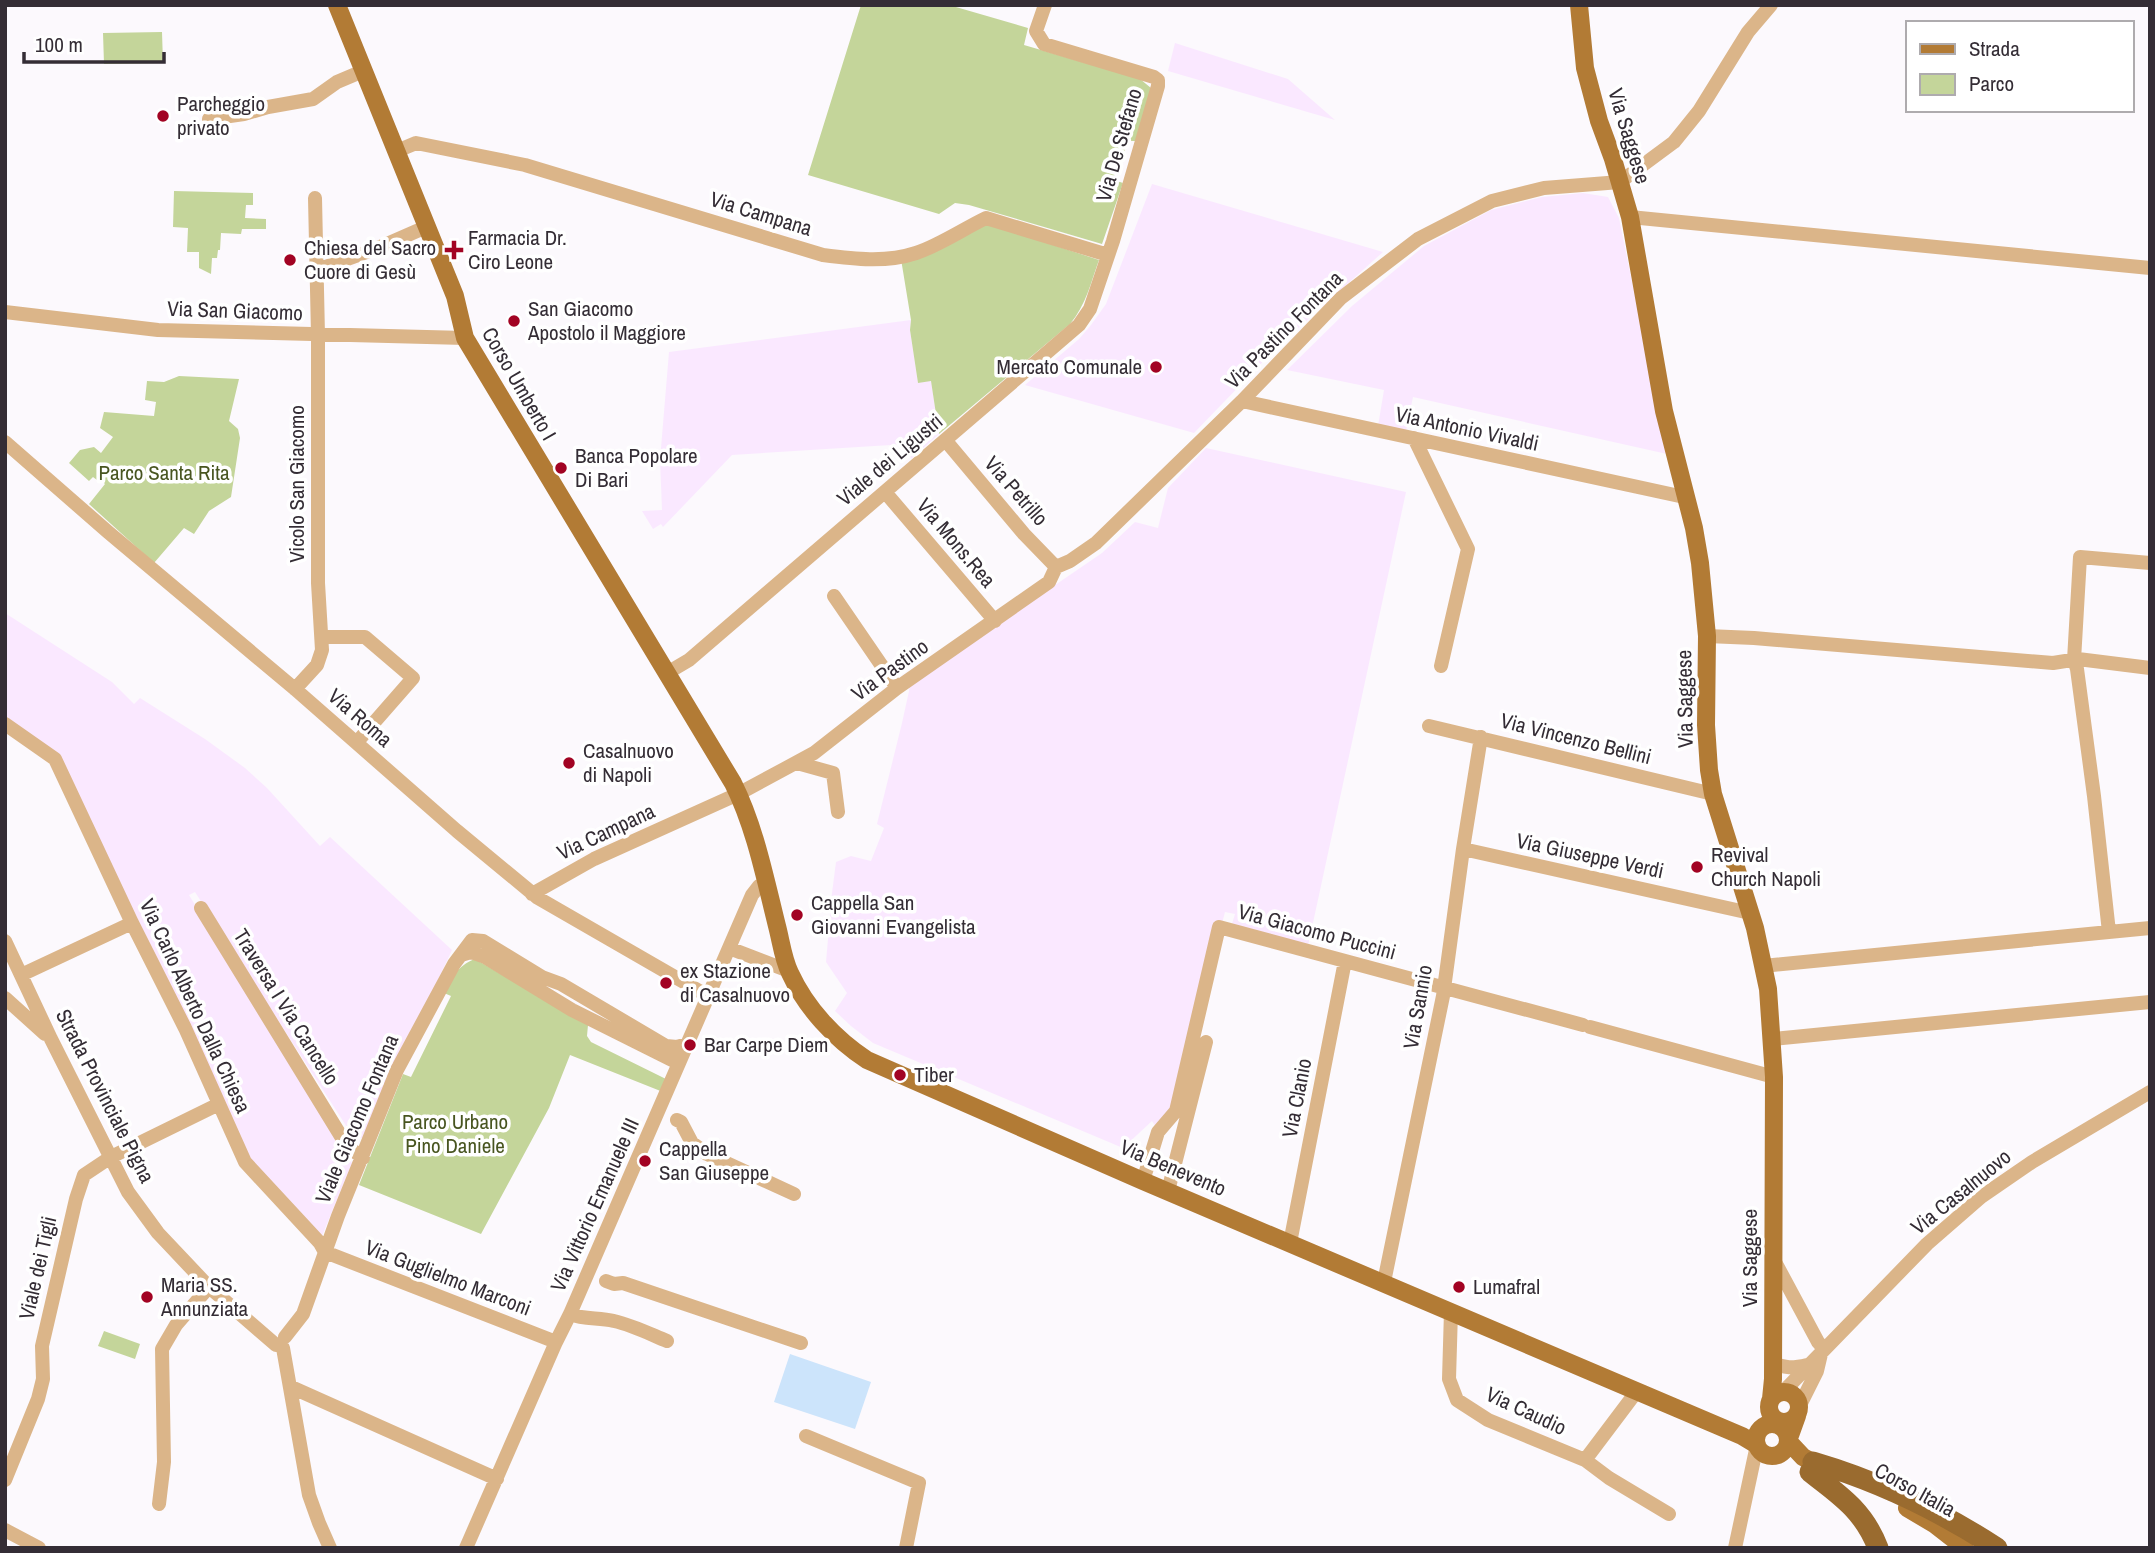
<svg xmlns="http://www.w3.org/2000/svg" width="2155" height="1553" font-family="'Archivo Narrow',sans-serif">
<style>
.built{fill:#fae8ff}
.green{fill:#c4d59a}
.water{fill:#cce4fb}
.lines{fill:none;stroke-linecap:round;stroke-linejoin:round}
.minor{stroke:#dbb589;stroke-width:14}
.major{stroke:#b27b35;stroke-width:18}
.highway{stroke:#9a6b2f;stroke-width:21}
.poi-dot{fill:#a20323;stroke:#fff;stroke-width:2.5}
.labels{text-anchor:middle;stroke-width:7;stroke-linejoin:round;paint-order:stroke}
.poi-label{font-size:21px;fill:#342d35;stroke:#fff;text-anchor:start}
.street-label{font-size:21px;fill:#342d35;stroke:#fff}
.park-label{font-size:21px;fill:#485520;stroke:#fff}
</style>
<rect width="100%" height="100%" fill="#fcf9fd"/>
<path class="built" d="M1175,43L1288,79L1335,120L1168,71Z
M1152,184L1383,252L1276,348L1194,433L1025,385L1079,339L1091,325L1106,304Z
M1583,193L1608,197L1619,218L1667,454L1413,397L1406,431L1378,426L1384,390L1287,370L1352,306L1424,246L1491,210L1542,197Z
M911,320L910,330L918,383L931,380L939,434L911,459L907,444L732,455L663,527L661,524L653,529L642,511L662,510L660,460L669,352Z
M1206,448L1406,492L1308,946L1231,927L1235,914L1225,912L1174,1110L1160,1133L1152,1121L1123,1148L873,1043L851,1026L835,1011L847,993L826,962L832,893L836,862L851,856L871,861L884,828L877,824L902,723L909,691V685L1102,553L1135,522L1158,528L1168,488Z
M5,613L112,682L134,704L140,698L205,739L245,768L267,788L320,846L330,837L452,950L364,1138H354L195,892L189,895L352,1163L322,1236L249,1158L59,756L12,723L5,714Z"/>
<path class="green" d="M861,5H949L1028,28L1024,45L1140,79L1151,88L1136,141H1127L1117,181L1123,183L1102,244L969,205L955,203L939,214L808,175Z
M162,32L163,63L104,64L103,33Z
M174,191L253,193V205H246L245,218L266,219V229H242L241,234L221,233L220,250H218L217,258H212L211,274L199,268V252H187L188,228L173,227Z
M986,223L1099,260C1091,282 1086,305 1070,324L939,434L931,381L918,383L910,330L911,320L901,259Z
M179,376L239,379L229,421L238,429L240,438L231,497L209,511L194,534L184,528L154,563L89,504L105,484L100,479L97,480L93,477L89,481L69,463L80,450L94,447L101,453L113,437L100,428L104,412L154,416L156,402L145,400L147,381L164,382Z
M475,959L588,1025L587,1036L591,1042L668,1080L663,1092L570,1055L549,1108L481,1234L359,1185L403,1074L411,1077L451,996L444,993C453,977 457,966 475,959Z
M104,1331L140,1344L135,1359L98,1346Z"/>
<path class="water" d="M790,1354L871,1382L855,1429L774,1402Z"/>
<g class="lines">
<path class="minor" d="M209,119L244,114L268,107L313,99L337,82L363,71
M397,151L416,143L525,165L823,255C854,259 886,263 916,253C938,246 965,228 986,218L1108,255
M1630,217L2150,268
M317,270L378,248L426,227
M5,312L158,330L465,338
M1242,401L1684,497
M1414,438L1468,549L1441,666
M946,441L1024,534L1056,567
M5,442L108,532L295,689L457,831L538,898L708,996
M885,492L995,621
M1056,567L1070,561L1096,543L1242,401L1341,298L1418,239L1492,201L1544,188L1620,182L1674,142L1699,111L1748,32L1771,5
M834,596L897,688
M1707,636L1754,638L2053,663L2078,659L2150,668
M322,637H365L413,678L357,742
M667,673L689,660L1079,325L1090,309L1113,241L1158,86V80L1154,77L1044,44L1036,31L1045,5
M295,689L317,665L322,650L318,583V335L315,198
M5,724L55,759L132,923L185,1028L245,1162L320,1243L325,1252
M1429,726L1713,794
M797,763L833,773L838,812
M1463,849L1750,913
M532,894L594,859L738,794L814,753L897,688L1049,582L1056,567
M201,908L347,1146L363,1158
M2109,932L2094,796L2077,669L2074,660L2080,557L2150,563
M5,941L51,1039L128,1192L158,1233L209,1287L276,1345
M729,948L789,971
M461,955L471,952L485,957L572,1010L678,1063
M1763,966L2150,928
M21,975L132,923
M5,998L45,1034
M1590,1027L1774,1077
M1772,1039L2150,1002
M677,1120L681,1122L692,1143L707,1154L794,1194
M1143,1181L1158,1132L1176,1111L1219,927L1583,1025
M1168,1191L1206,1042
M1290,1243L1345,961
M325,1252L556,1342
M1774,1260L1818,1342L1824,1349
M606,1281L614,1284L623,1283L801,1343
M1384,1282L1443,996L1463,849L1481,737
M1451,1311L1449,1379L1457,1400L1488,1420L1585,1460L1609,1478L1669,1514
M570,1314C585,1320 599,1317 614,1321C632,1325 650,1334 667,1341
M285,1337L303,1314L338,1216L397,1070L454,964L472,940L483,941L542,977L561,984L666,1046L677,1047L687,1044
M283,1348L309,1495L319,1523L330,1548
M1772,1362C1784,1369 1794,1368 1807,1365
M291,1387L497,1479
M1783,1392L1927,1244L1981,1197L2032,1162L2150,1092
M1799,1407L1817,1371L1821,1354
M806,1436L919,1483L906,1548
M1585,1460L1637,1391
M5,1480L38,1399L43,1379L42,1346L76,1199L84,1175L111,1157L219,1104
M159,1504L164,1462L162,1349L176,1325L209,1287
M5,1530L39,1548
M466,1548L556,1342L570,1314L752,895L759,886L766,884
M1735,1548L1757,1445"/>
<path class="major" d="M337,5L455,296L465,338L733,783C755,827 765,878 777,926C781,941 783,959 790,973C806,1008 835,1039 867,1060L1143,1181L1742,1436L1757,1445
M1579,5L1585,68L1599,121L1613,159L1630,217L1664,411L1694,528L1700,563L1707,636L1706,725L1709,770L1713,794L1755,928L1768,989L1774,1077L1773,1379L1771,1399
M1769 1407a15 15 0 1 1 30 0a15 15 0 1 1-30 0Z
M1797,1416L1788,1441L1803,1457L1825,1469
M1756 1440a16 16 0 1 1 32 0a16 16 0 1 1-32 0Z
M1907,1508L1934,1524L1965,1548"/>
<path class="highway" d="M1813,1462C1878,1481 1940,1511 1997,1548
M1810,1472C1840,1495 1864,1511 1878,1548"/>
</g>
<g class="poi-dot">
<circle cx="163" cy="116" r="7"/>
<path d="M450.5 239.5h7v7h7v7h-7v7h-7v-7h-7v-7h7z"/>
<circle cx="290" cy="260" r="7"/>
<circle cx="514" cy="321" r="7"/>
<circle cx="1156" cy="367" r="7"/>
<circle cx="561" cy="468" r="7"/>
<circle cx="569" cy="763" r="7"/>
<circle cx="1697" cy="867" r="7"/>
<circle cx="797" cy="915" r="7"/>
<circle cx="666" cy="983" r="7"/>
<circle cx="690" cy="1045" r="7"/>
<circle cx="900" cy="1075" r="7"/>
<circle cx="645" cy="1161" r="7"/>
<circle cx="1459" cy="1287" r="7"/>
<circle cx="147" cy="1297" r="7"/>
</g>
<g class="labels">
<g class="poi-label">
<text x="177" y="111">Parcheggio<tspan x="177" dy="24">privato</tspan></text>
<text x="468" y="245">Farmacia Dr.<tspan x="468" dy="24">Ciro Leone</tspan></text>
<text x="304" y="255">Chiesa del Sacro<tspan x="304" dy="24">Cuore di Gesù</tspan></text>
<text x="528" y="316">San Giacomo<tspan x="528" dy="24">Apostolo il Maggiore</tspan></text>
<text x="1142" y="374" text-anchor="end">Mercato Comunale</text>
<text x="575" y="463">Banca Popolare<tspan x="575" dy="24">Di Bari</tspan></text>
<text x="583" y="758">Casalnuovo<tspan x="583" dy="24">di Napoli</tspan></text>
<text x="1711" y="862">Revival<tspan x="1711" dy="24">Church Napoli</tspan></text>
<text x="811" y="910">Cappella San<tspan x="811" dy="24">Giovanni Evangelista</tspan></text>
<text x="680" y="978">ex Stazione<tspan x="680" dy="24">di Casalnuovo</tspan></text>
<text x="704" y="1052">Bar Carpe Diem</text>
<text x="914" y="1082">Tiber</text>
<text x="659" y="1156">Cappella<tspan x="659" dy="24">San Giuseppe</tspan></text>
<text x="161" y="1292">Maria SS.<tspan x="161" dy="24">Annunziata</tspan></text>
<text x="1473" y="1294">Lumafral</text>
</g>
<g class="street-label">
<text transform="translate(1629 136) rotate(73)" y="7">Via Saggese</text>
<text transform="translate(1119 145) rotate(-74)" y="7">Via De Stefano</text>
<text transform="translate(761 214) rotate(17)" y="7">Via Campana</text>
<text transform="translate(235 311) rotate(2)" y="7">Via San Giacomo</text>
<text transform="translate(1284 330) rotate(-45)" y="7">Via Pastino Fontana</text>
<text transform="translate(519 384) rotate(60)" y="7">Corso Umberto I</text>
<text transform="translate(1467 429) rotate(12)" y="7">Via Antonio Vivaldi</text>
<text transform="translate(890 460) rotate(-40)" y="7">Viale dei Ligustri</text>
<text transform="translate(297 484) rotate(-90)" y="7">Vicolo San Giacomo</text>
<text transform="translate(1016 491) rotate(49)" y="7">Via Petrillo</text>
<text transform="translate(956 543) rotate(50)" y="7">Via Mons.Rea</text>
<text transform="translate(890 670) rotate(-36)" y="7">Via Pastino</text>
<text transform="translate(1685 699) rotate(-91)" y="7">Via Saggese</text>
<text transform="translate(360 718) rotate(41)" y="7">Via Roma</text>
<text transform="translate(1576 739) rotate(14)" y="7">Via Vincenzo Bellini</text>
<text transform="translate(606 832) rotate(-25)" y="7">Via Campana</text>
<text transform="translate(1590 856) rotate(12)" y="7">Via Giuseppe Verdi</text>
<text transform="translate(1317 932) rotate(15)" y="7">Via Giacomo Puccini</text>
<text transform="translate(195 1006) rotate(65)" y="7">Via Carlo Alberto Dalla Chiesa</text>
<text transform="translate(286 1007) rotate(58)" y="7">Traversa I Via Cancello</text>
<text transform="translate(1418 1007) rotate(-80)" y="7">Via Sannio</text>
<text transform="translate(105 1096) rotate(63)" y="7">Strada Provinciale Pigna</text>
<text transform="translate(1297 1098) rotate(-79)" y="7">Via Clanio</text>
<text transform="translate(357 1119) rotate(-67)" y="7">Viale Giacomo Fontana</text>
<text transform="translate(1173 1168) rotate(23)" y="7">Via Benevento</text>
<text transform="translate(1961 1192) rotate(-39)" y="7">Via Casalnuovo</text>
<text transform="translate(595 1205) rotate(-66)" y="7">Via Vittorio Emanuele III</text>
<text transform="translate(1750 1258) rotate(-90)" y="7">Via Saggese</text>
<text transform="translate(38 1268) rotate(-77)" y="7">Viale dei Tigli</text>
<text transform="translate(448 1278) rotate(21)" y="7">Via Guglielmo Marconi</text>
<text transform="translate(1526 1411) rotate(25)" y="7">Via Caudio</text>
<text transform="translate(1915 1490) rotate(29)" y="7">Corso Italia</text>
</g>
<g class="park-label">
<text x="164" y="480">Parco Santa Rita</text>
<text x="455" y="1129">Parco Urbano<tspan x="455" dy="24">Pino Daniele</tspan></text>
</g>
</g>
<rect width="2155" height="1553" fill="none" stroke="#342d35" stroke-width="14"/>
<rect x="1906" y="21" width="228" height="91" fill="#ffffff" stroke="#aeabae" stroke-width="2"/>
<rect x="1920" y="44" width="35" height="10" fill="#b27b35" stroke="#aeabae" stroke-width="2"/>
<text x="1969" y="56" font-size="21" fill="#342d35">Strada</text>
<rect x="1920" y="74" width="35" height="21" fill="#c4d59a" stroke="#aeabae" stroke-width="2"/>
<text x="1969" y="91" font-size="21" fill="#342d35">Parco</text>
<path d="M24 52v10h140v-10" fill="none" stroke="#342d35" stroke-width="3.5"/>
<text x="35" y="52" font-size="21" fill="#342d35" stroke="#ffffff" stroke-width="5" paint-order="stroke">100 m</text>
</svg>
